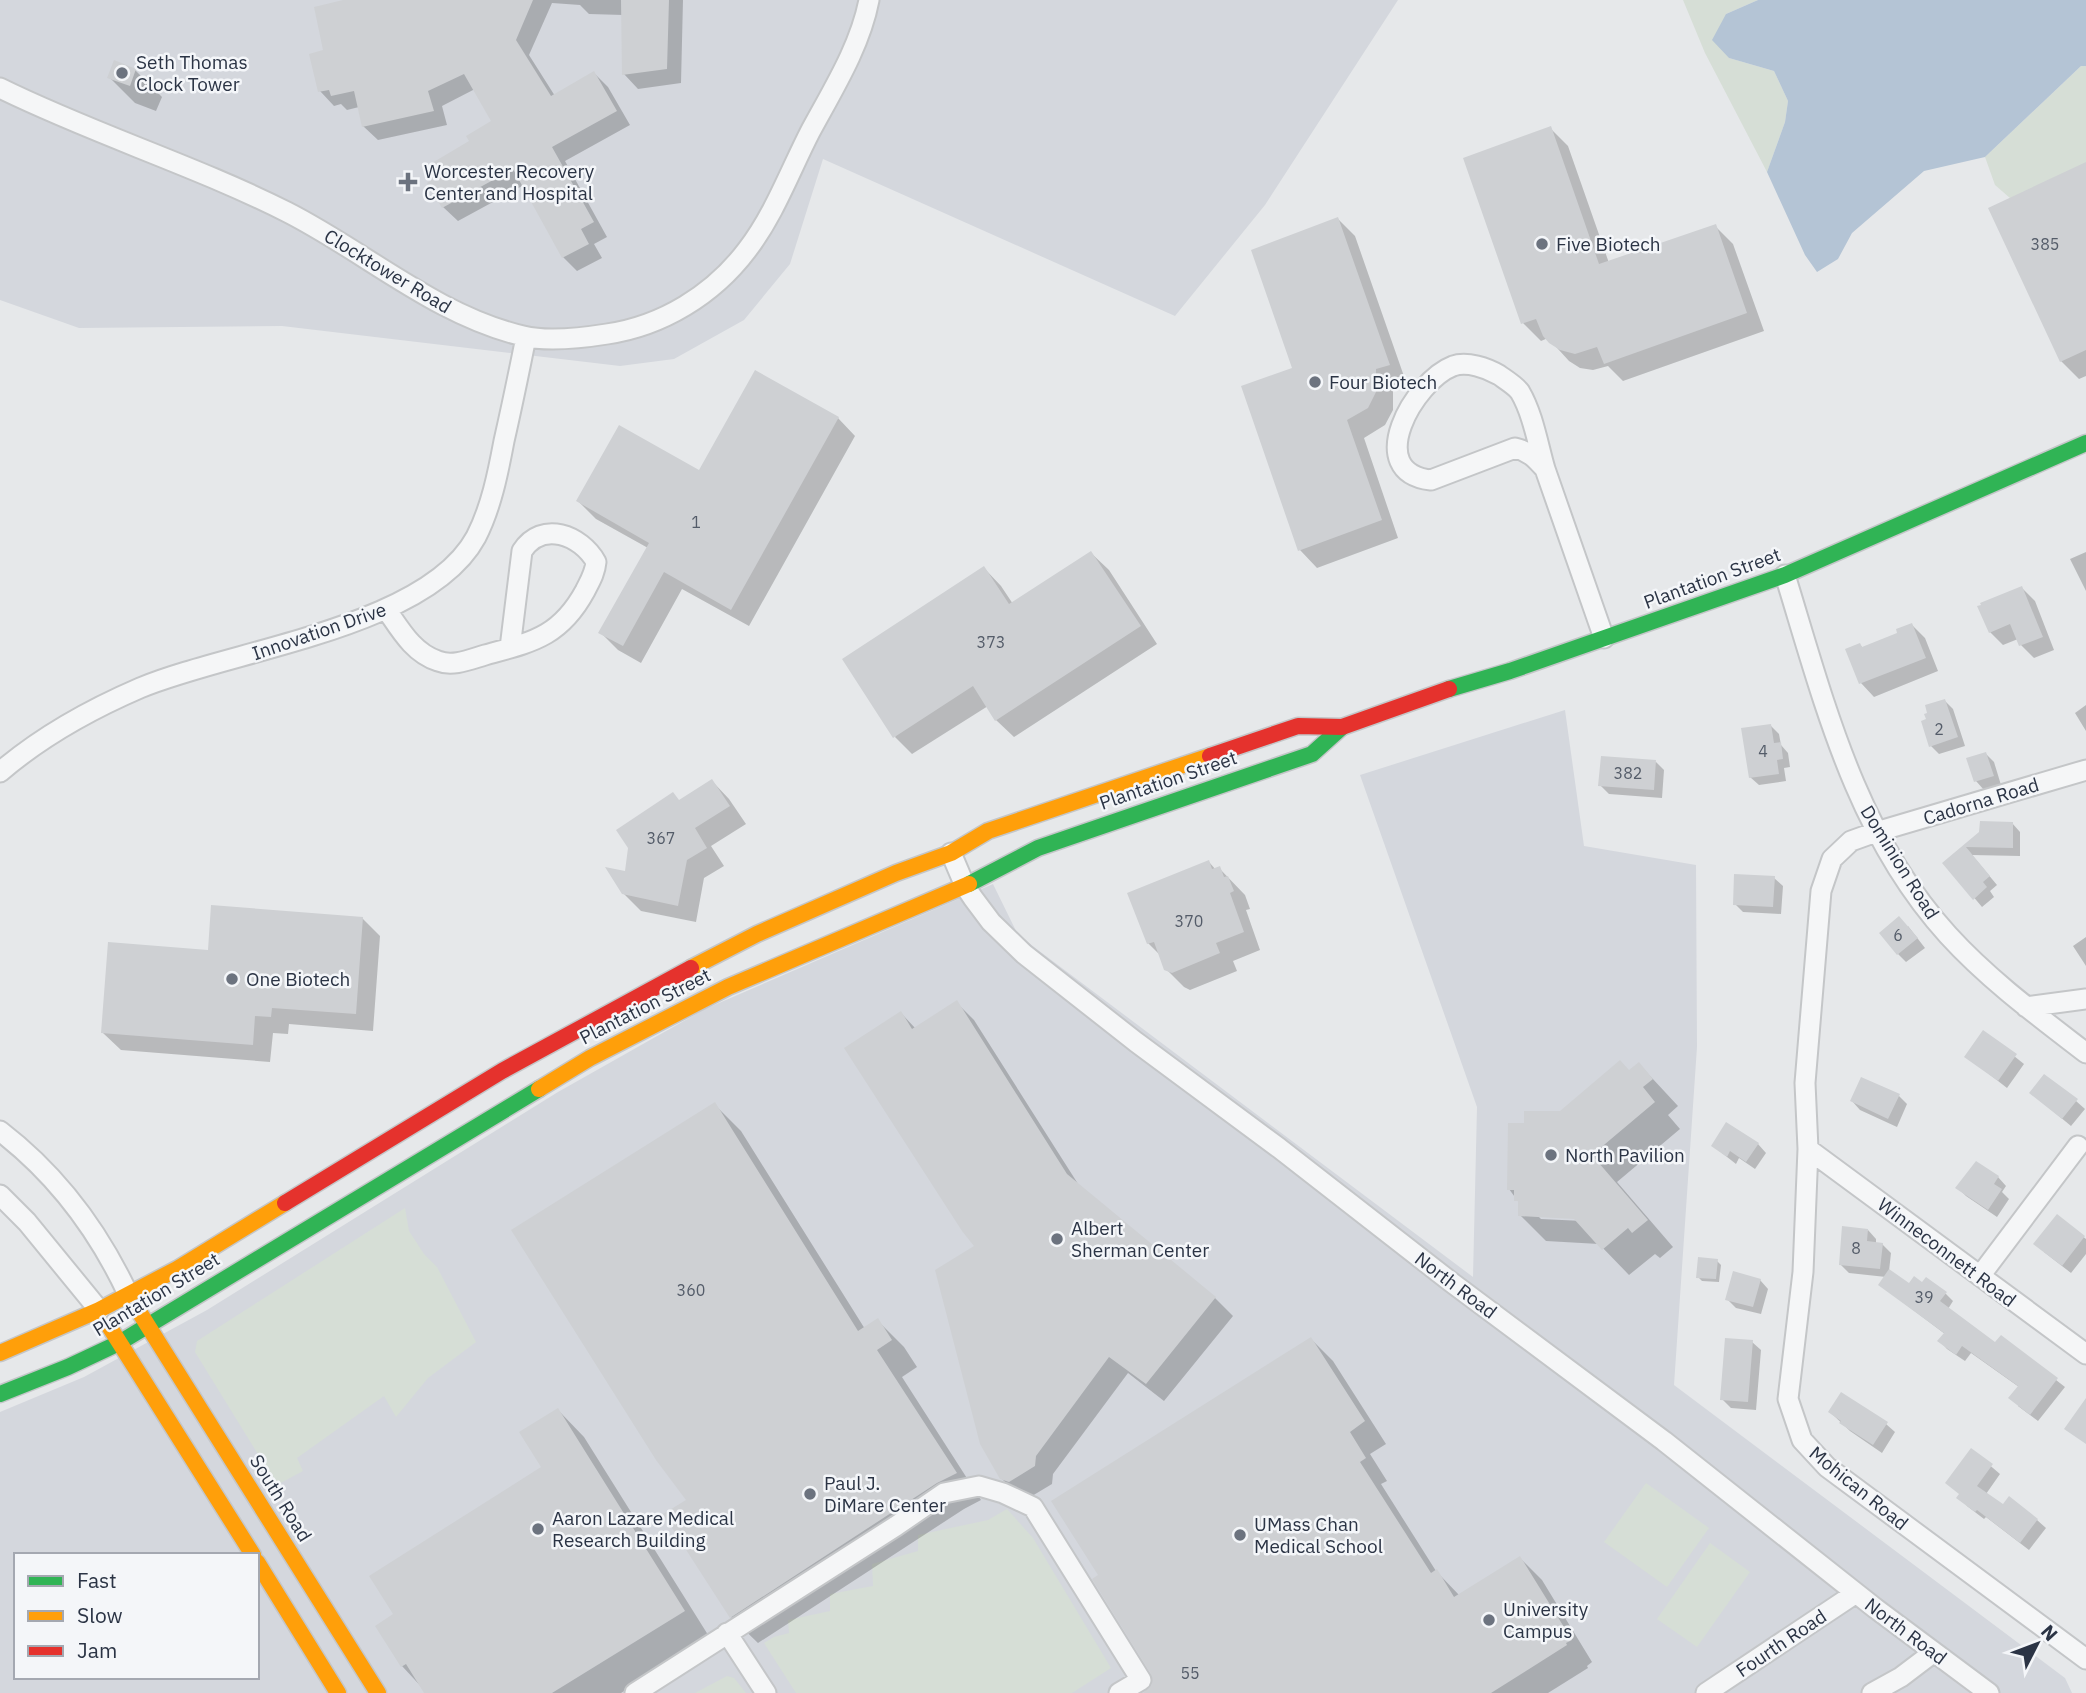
<svg xmlns="http://www.w3.org/2000/svg" width="2086" height="1693" font-family="'IBM Plex Sans',sans-serif">
<style>
.built{fill:#d4d7dd;fill-rule:evenodd}
.green{fill:#d6ded6}
.water{fill:#b4c4d5}
.shadow{fill:#0003;fill-rule:evenodd}
.building{fill:#ced0d3}
.lines{fill:none;stroke-linecap:round;stroke-linejoin:round}
.street-casing{stroke:#c4c6c8;stroke-width:23}
.fast-casing{stroke:#c4c6c8;stroke-width:19}
.slow-casing{stroke:#c4c6c8;stroke-width:19}
.jam-casing{stroke:#c4c6c8;stroke-width:19}
.street{stroke:#f5f6f7;stroke-width:19}
.fast{stroke:#30b455;stroke-width:16}
.slow{stroke:#ff9f0a;stroke-width:16}
.jam{stroke:#e5322d;stroke-width:16}
.poi-dot{fill:#6c737f;stroke:#f4f6f9;stroke-width:2.5}
.labels{text-anchor:middle;stroke-width:5;stroke-linejoin:round;paint-order:stroke}
.number-label{font-size:16px;fill:#545c69}
.poi-label{font-size:19px;fill:#2b3445;stroke:#f4f6f9;text-anchor:start}
.street-label{font-size:19px;fill:#2b3445;stroke:#f4f6f9}
</style>
<rect width="100%" height="100%" fill="#e6e8ea"/>
<path class="built" d="M0,0H1398L1265,205L1175,316L823,159L790,264L744,320L674,359L620,366L282,326L79,328L0,300Z
M1565,710L1584,846L1696,865L1697,1047L1674,1385L2065,1678L2072,1693H0V1412L84,1377L207,1310L558,1092L705,1009L993,884L1018,935L1473,1277L1477,1107L1360,775ZM16,1555H257V1677H16Z"/>
<path class="green" d="M1683,0H1758L1726,14L1729,58L1774,71L1788,101L1785,122L1767,172L1705,53Z
M2081,66H2086V174L2018,205L1995,185L1985,157Z
M405,1208L409,1231L424,1254L437,1267L476,1342L428,1378L396,1417L384,1396L297,1458L303,1471L277,1485L195,1352L197,1341Z
M1646,1483L1709,1528L1667,1587L1604,1542Z
M1007,1509L1033,1538L1111,1668L1072,1693H796L764,1643L774,1637L789,1633L788,1620L830,1611V1594L873,1586L872,1564L918,1551V1535L988,1520Z
M1710,1543L1750,1572L1697,1647L1657,1619Z
M727,1676L734,1678L746,1693H695Z"/>
<path class="water" d="M1758,0H2086V66H2081L1985,157L1924,171L1852,233L1838,259L1817,272L1805,255L1767,172L1785,122L1788,101L1774,71L1729,58L1712,40L1726,14Z"/>
<path class="shadow" d="M351,0H683L681,83L638,89L624,74L623,15L589,14L580,5L552,3L529,55L555,96L594,73L608,87L630,125L565,161L607,237L594,244L602,258L577,271L563,257L524,185L458,221L443,207L429,183L442,176L472,141L493,122L475,89L442,106L447,125L378,140L363,126L359,107L347,110L341,104L334,106L320,91L326,51Z
M135,70L162,97L156,111L135,103L109,77Z
M1550,128L1568,146L1609,263L1715,226L1733,244L1764,331L1623,381L1608,366L1593,370L1580,368L1569,361L1548,338L1541,341L1523,323Z
M2086,164V376L2079,379L2061,361Z
M1338,219L1355,236L1406,382L1393,386V410L1385,425L1364,438L1398,538L1317,568L1300,550L1294,369Z
M838,418L855,436L749,626L682,589L641,663L618,650L601,633L648,548L596,519L578,501L700,472Z
M2086,552V591L2070,559Z
M1091,553L1109,570L1157,644L1014,737L996,720L988,706L912,754L895,737L984,568L1001,586L1013,604Z
M2022,588L2035,601L2054,650L2034,658L2021,645L2018,639L2003,645L1990,632Z
M1912,625L1925,638L1938,671L1874,697L1861,683L1848,650L1860,645L1864,649L1899,634Z
M1945,701L1953,709L1965,746L1939,754L1931,746L1928,720L1929,714Z
M2086,705V731L2075,713Z
M1771,726L1779,734L1781,745L1788,753L1790,767L1784,768L1786,781L1759,785L1750,777Z
M1986,754L1994,762L2001,785L1984,790L1976,781Z
M1656,762L1664,770L1662,798L1609,794L1600,785Z
M712,781L729,799L746,824L711,846L724,866L704,878L696,922L641,911L623,893L627,873L680,801Z
M2012,823L2020,832V856L1972,855L1997,885L1990,891L1994,897L1982,907L1945,863L1981,833Z
M1209,862L1216,870L1219,868L1245,895L1250,909L1246,910L1260,950L1233,961L1237,971L1190,990L1184,987L1166,969L1161,956L1148,943Z
M1774,878L1783,886L1781,914L1743,912L1735,904Z
M362,918L380,936L373,1031L289,1024L288,1034L273,1033L270,1062L121,1050L103,1033L210,952Z
M1908,926L1925,948L1906,962L1898,954Z
M2086,937V966L2073,946Z
M957,1003L974,1020L1080,1187L1215,1298L1233,1316L1164,1401L1128,1373L1053,1474L1052,1484L1027,1499L1019,1496L1001,1478L977,1247L901,1013L916,1029Z
M1984,1032L2024,1064L2007,1088L1966,1056Z
M1639,1064L1678,1106L1668,1115L1680,1129L1617,1182L1673,1247L1660,1258L1655,1254L1629,1275L1599,1244L1546,1241L1520,1215V1204L1509,1189L1525,1125L1560,1113L1630,1072ZM1537,1215L1583,1217V1221L1541,1219Z
M2031,1093L2076,1101L2085,1109L2071,1126Z
M1899,1096L1907,1104L1897,1127L1860,1110L1852,1101Z
M715,1105L741,1131L865,1329L878,1321L904,1347L917,1367L902,1377L981,1500L964,1509L758,1643L731,1617L688,1501Z
M1758,1144L1766,1153L1755,1169L1739,1158L1736,1164L1713,1146Z
M1998,1177L2006,1186L2002,1192L2009,1199L1997,1217L1966,1196L1958,1188Z
M2057,1216L2086,1239V1254L2071,1273L2044,1252Z
M1868,1230L1876,1239V1244H1882L1891,1253L1889,1271L1910,1285L1946,1294L1953,1301L1948,1309L1996,1345L2001,1337L2065,1387L2038,1421L2018,1406L2019,1387L1971,1353L1965,1361L1947,1349L1940,1341L1945,1334L1880,1285L1886,1277L1849,1273L1841,1265Z
M1717,1261L1721,1265L1719,1282L1702,1281L1698,1277Z
M1760,1280L1768,1289L1761,1314L1736,1308L1727,1299Z
M1311,1339L1333,1361L1386,1444L1370,1454L1387,1481L1381,1484L1436,1571L1460,1596L1520,1558L1542,1580L1592,1662L1587,1666L1588,1668L1548,1693H1147L1155,1681Z
M1752,1342L1761,1350L1756,1410L1731,1408L1722,1399Z
M558,1410L584,1437L710,1638L621,1693H427L402,1666L395,1614L544,1467Z
M1830,1412L1886,1424L1895,1432L1882,1453L1850,1431Z
M1972,1450L2000,1474L1986,1494L2004,1507L2037,1520L2046,1528L2029,1550L1986,1517L1984,1519L1967,1506L1961,1495Z"/>
<path class="building" d="M343,0H533L516,40L551,96L594,71L617,111L552,147L594,222L581,229L589,244L562,258L513,169L442,208L427,183L439,175L432,163L469,141L466,136L491,121L464,74L428,91L434,111L362,127L354,91L331,96L329,90L318,92L309,54L323,50L314,7Z
M621,0H669L667,69L622,75Z
M114,60L136,69L130,86L107,78Z
M1551,126L1599,264L1716,224L1747,313L1604,364L1597,347L1575,354L1560,350L1549,343L1543,336L1536,319L1521,324L1463,158Z
M2086,162V350L2060,362L1988,208Z
M1338,217L1390,365L1376,369V392L1368,408L1347,420L1382,520L1298,551L1241,386L1292,368L1251,250Z
M755,370L839,417L731,610L664,572L623,646L598,633L649,543L576,501L619,425L699,470Z
M1091,551L1141,626L995,721L973,686L893,738L842,659L984,566L1009,604Z
M2022,586L2043,637L2019,646L2010,624L1989,633L1977,606L1981,605L1980,603Z
M1912,623L1926,658L1859,684L1845,649L1860,643L1862,647L1897,633L1896,629Z
M1945,699L1958,737L1929,747L1921,721L1926,719L1924,714L1927,713L1925,705Z
M1771,724L1774,743L1781,742L1783,759L1777,760L1779,774L1749,778L1741,728Z
M1986,752L1994,776L1974,782L1966,758Z
M1601,756L1656,760L1654,790L1598,786Z
M712,779L730,806L695,828L707,848L687,860L678,906L622,894L605,867L625,871L628,848L616,830L673,792L679,800Z
M1980,821L2013,822V848L1966,847L1990,876L1983,882L1987,887L1973,900L1942,863L1979,832Z
M1209,860L1212,869L1220,866L1224,877L1228,876L1234,891L1230,893L1244,932L1216,943L1220,953L1172,973L1164,970L1154,942L1147,944L1127,893Z
M1734,874L1775,876L1773,907L1733,905Z
M211,905L363,917L356,1014L272,1008L271,1017L255,1016L253,1045L101,1033L108,942L208,950Z
M1899,916L1918,938L1897,955L1879,933Z
M957,1000L1067,1174L1216,1297L1146,1384L1109,1357L1036,1456L1035,1466L1009,1482L1000,1479L980,1444L935,1270L974,1246L962,1231L844,1048L901,1011L912,1029Z
M1983,1030L2017,1054L1998,1081L1964,1057Z
M1620,1060L1629,1070L1639,1062L1653,1079L1643,1087L1655,1102L1592,1155L1648,1220L1632,1233L1628,1228L1602,1250L1574,1219L1518,1216V1201H1514V1190H1507L1508,1123H1524V1111H1560Z
M2044,1074L2078,1099L2062,1119L2029,1093Z
M1861,1077L1900,1094L1888,1119L1850,1101Z
M715,1102L858,1331L878,1318L892,1340L877,1350L957,1473L937,1483L730,1618L663,1514L686,1500L656,1460L511,1230Z
M1726,1122L1759,1143L1746,1162L1730,1151L1727,1157L1711,1146Z
M1976,1161L1999,1176L1994,1184L2002,1189L1988,1210L1955,1188Z
M2057,1214L2085,1236L2062,1266L2033,1244Z
M1842,1226L1868,1229L1867,1241L1883,1243L1880,1269L1839,1265Z
M1698,1257L1718,1259L1716,1279L1696,1278Z
M1889,1269L1909,1283L1914,1276L1922,1282L1926,1277L1947,1292L1940,1301L1995,1342L2001,1335L2058,1378L2030,1415L2008,1398L2018,1386L1962,1346L1956,1355L1937,1341L1944,1333L1878,1285Z
M1733,1271L1761,1279L1753,1307L1725,1300Z
M1311,1337L1365,1421L1350,1432L1366,1458L1360,1462L1431,1573L1437,1569L1454,1597L1520,1556L1572,1640L1566,1643L1567,1645L1491,1693H1143L1152,1685L1151,1674L1092,1579L1098,1575L1051,1501Z
M1725,1338L1753,1340L1748,1402L1720,1400Z
M1841,1392L1888,1422L1873,1445L1839,1423L1841,1421L1828,1412Z
M2086,1398V1444L2064,1429Z
M558,1408L685,1611L552,1693H424L406,1664L401,1667L375,1626L393,1614L369,1576L541,1467L519,1432Z
M1971,1448L1993,1464L1977,1486L2003,1504L2009,1496L2038,1519L2020,1543L1977,1510L1975,1512L1956,1498L1959,1494L1945,1483Z"/>
<g class="lines">
<g class="street-casing">
<path id="street" d="M0,88C93,134 194,165 287,212C366,252 435,315 523,336C547,342 582,338 607,334C662,326 713,295 747,250C774,215 790,171 810,132C832,91 860,47 869,0
M1545,469C1538,445 1533,414 1520,392C1516,386 1506,380 1499,375C1487,368 1467,361 1453,366C1414,381 1362,472 1431,480L1515,448C1529,451 1536,459 1545,469L1604,638
M1785,575C1824,702 1856,834 1948,935C1989,980 2038,1016 2086,1053
M386,609C400,629 413,653 438,661C453,667 471,659 485,655C532,642 560,637 585,591C590,581 595,573 596,562C581,535 542,520 522,551L510,648
M2086,770L1876,832L1851,841L1832,859L1821,891L1805,1083L1808,1149L1803,1272L1788,1399L1802,1440L1827,1467L2086,1659
M0,772C42,736 89,710 140,688C230,650 427,628 476,537C491,508 498,473 504,441C512,406 519,372 526,337
M951,853L965,886L973,898L991,922L1024,954L1136,1042L1279,1148L1451,1282L1664,1441L1875,1608L1989,1693
M2026,1007L2086,999
M0,1131C56,1174 98,1230 128,1294
M1808,1149L2086,1354
M0,1195L27,1222L99,1310
M1980,1276L2078,1146
M727,1633L766,1693
M635,1693L896,1526L944,1493L979,1486L1003,1493L1033,1507L1141,1680L1119,1693
M1706,1693L1856,1593
M1872,1693L1901,1677L1934,1652"/>
</g>
<g class="fast-casing">
<path id="fast" d="M1449,689L1510,671L1785,575L2086,443
M969,884L1038,848L1312,754L1342,727
M0,1394L68,1367L119,1343L539,1089"/>
</g>
<g class="slow-casing">
<path id="slow" d="M691,968L757,934L896,873L951,853L988,831L1210,756
M539,1089L590,1058L728,987L969,884
M138,1310L378,1693
M109,1326L253,1555
M0,1353L99,1310L177,1269L285,1203
M257,1562L338,1693"/>
</g>
<g class="jam-casing">
<path id="jam" d="M1210,756L1298,726L1342,727L1449,689
M285,1203L502,1071L691,968"/>
</g>
<use href="#street" class="street"/>
<use href="#fast" class="fast"/>
<use href="#slow" class="slow"/>
<use href="#jam" class="jam"/>
</g>
<g class="poi-dot">
<circle cx="122" cy="73" r="7"/>
<path d="M404.5 171.5h7v7h7v7h-7v7h-7v-7h-7v-7h7z"/>
<circle cx="1542" cy="244" r="7"/>
<circle cx="1315" cy="382" r="7"/>
<circle cx="232" cy="979" r="7"/>
<circle cx="1551" cy="1155" r="7"/>
<circle cx="1057" cy="1239" r="7"/>
<circle cx="810" cy="1494" r="7"/>
<circle cx="538" cy="1529" r="7"/>
<circle cx="1240" cy="1535" r="7"/>
<circle cx="1489" cy="1620" r="7"/>
</g>
<g class="labels">
<g class="number-label">
<text x="2045" y="250">385</text>
<text x="696" y="528">1</text>
<text x="991" y="648">373</text>
<text x="1939" y="735">2</text>
<text x="1763" y="757">4</text>
<text x="1628" y="779">382</text>
<text x="661" y="844">367</text>
<text x="1189" y="927">370</text>
<text x="1898" y="941">6</text>
<text x="1856" y="1254">8</text>
<text x="691" y="1296">360</text>
<text x="1924" y="1303">39</text>
<text x="1190" y="1679">55</text>
</g>
<g class="poi-label">
<text x="136" y="69">Seth Thomas<tspan x="136" dy="22">Clock Tower</tspan></text>
<text x="424" y="178">Worcester Recovery<tspan x="424" dy="22">Center and Hospital</tspan></text>
<text x="1556" y="251">Five Biotech</text>
<text x="1329" y="389">Four Biotech</text>
<text x="246" y="986">One Biotech</text>
<text x="1565" y="1162">North Pavilion</text>
<text x="1071" y="1235">Albert<tspan x="1071" dy="22">Sherman Center</tspan></text>
<text x="824" y="1490">Paul J.<tspan x="824" dy="22">DiMare Center</tspan></text>
<text x="552" y="1525">Aaron Lazare Medical<tspan x="552" dy="22">Research Building</tspan></text>
<text x="1254" y="1531">UMass Chan<tspan x="1254" dy="22">Medical School</tspan></text>
<text x="1503" y="1616">University<tspan x="1503" dy="22">Campus</tspan></text>
</g>
<g class="street-label">
<text transform="translate(388 271) rotate(31)" y="7">Clocktower Road</text>
<text transform="translate(1712 578) rotate(-20)" y="7">Plantation Street</text>
<text transform="translate(319 631) rotate(-19)" y="7">Innovation Drive</text>
<text transform="translate(1168 780) rotate(-19)" y="7">Plantation Street</text>
<text transform="translate(1981 801) rotate(-17)" y="7">Cadorna Road</text>
<text transform="translate(1900 862) rotate(58)" y="7">Dominion Road</text>
<text transform="translate(645 1006) rotate(-27)" y="7">Plantation Street</text>
<text transform="translate(1947 1252) rotate(37)" y="7">Winneconnett Road</text>
<text transform="translate(1456 1285) rotate(37)" y="7">North Road</text>
<text transform="translate(156 1294) rotate(-31)" y="7">Plantation Street</text>
<text transform="translate(1859 1488) rotate(39)" y="7">Mohican Road</text>
<text transform="translate(281 1498) rotate(58)" y="7">South Road</text>
<text transform="translate(1906 1631) rotate(37)" y="7">North Road</text>
<text transform="translate(1781 1643) rotate(-34)" y="7">Fourth Road</text>
</g>
</g>
<rect x="14" y="1553" width="245" height="126" fill="#f4f6f9" stroke="#a4a8b1" stroke-width="2"/>
<rect x="28" y="1576" width="35" height="10" fill="#30b455" stroke="#a4a8b1" stroke-width="2"/>
<text x="77" y="1588" font-size="21" fill="#2b3445">Fast</text>
<rect x="28" y="1611" width="35" height="10" fill="#ff9f0a" stroke="#a4a8b1" stroke-width="2"/>
<text x="77" y="1623" font-size="21" fill="#2b3445">Slow</text>
<rect x="28" y="1646" width="35" height="10" fill="#e5322d" stroke="#a4a8b1" stroke-width="2"/>
<text x="77" y="1658" font-size="21" fill="#2b3445">Jam</text>
<g transform="translate(2037 1644) rotate(48)" stroke="#f4f6f9" stroke-width="5" paint-order="stroke">
<path d="M0-5L12 26L0 18L-12 26Z" fill="#2b3445"/>
<text y="-10" font-size="19" font-weight="bold" text-anchor="middle" fill="#2b3445">N</text>
</g>
</svg>
